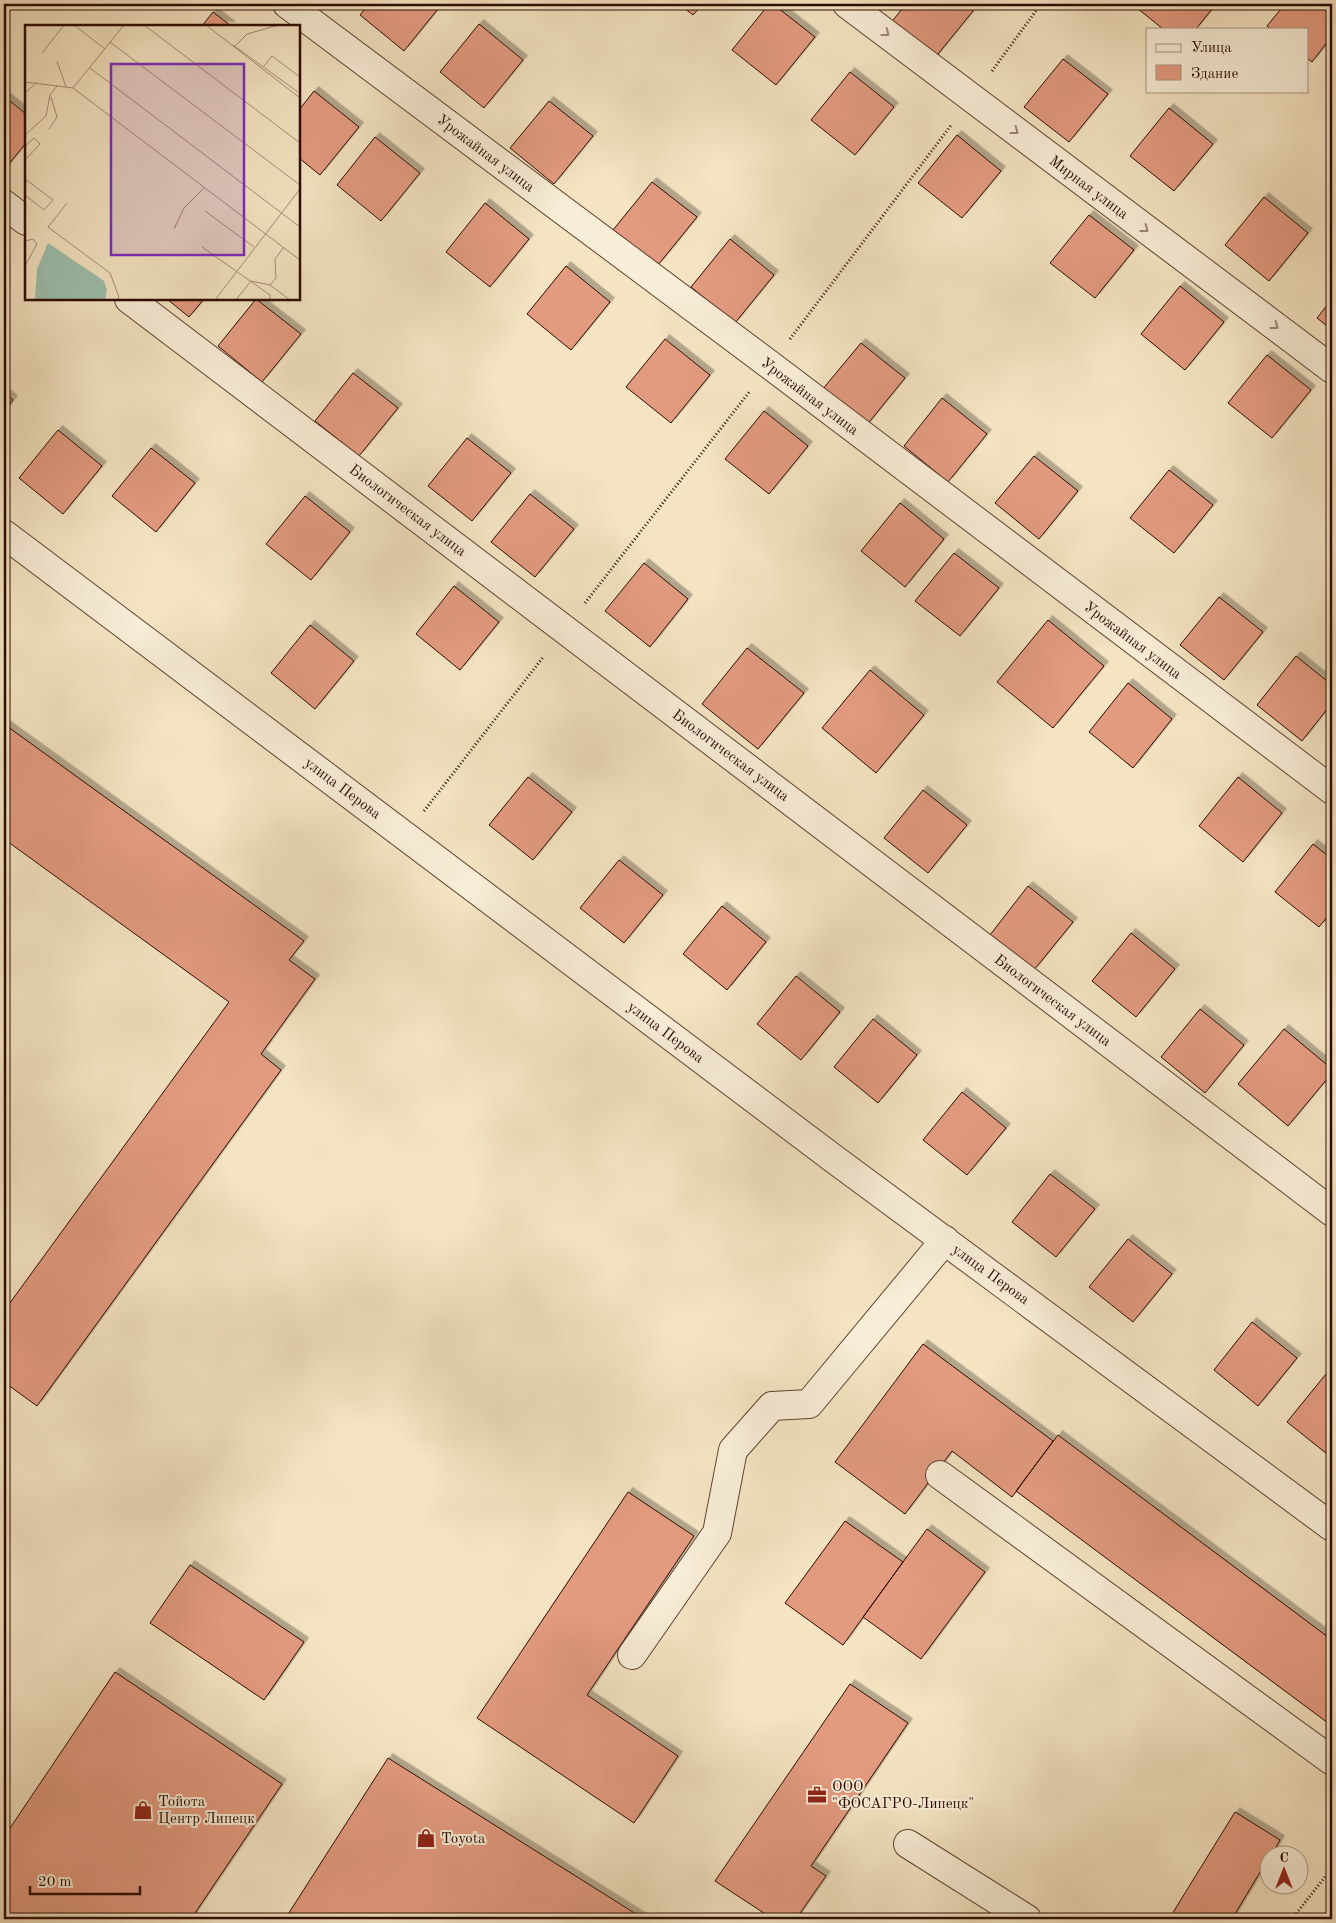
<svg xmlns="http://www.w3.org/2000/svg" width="1336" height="1923" font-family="'Old Standard TT',serif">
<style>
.building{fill:#e39b80;stroke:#2c0b01;filter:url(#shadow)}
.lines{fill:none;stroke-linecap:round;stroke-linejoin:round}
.minor-casing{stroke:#5e4131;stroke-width:30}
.path{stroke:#2c0b01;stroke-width:3;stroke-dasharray:1 2.5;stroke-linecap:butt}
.minor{stroke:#f8edd7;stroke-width:28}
.oneway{stroke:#9c8777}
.labels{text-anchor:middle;stroke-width:4;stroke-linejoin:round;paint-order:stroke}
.street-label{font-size:15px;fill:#2c0b01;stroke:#f8edd7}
.poi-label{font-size:15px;fill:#2c0b01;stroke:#f8edd7;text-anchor:start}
.inset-road{fill:none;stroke:#a48d75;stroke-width:1}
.view{fill:#7b2cbf;fill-opacity:0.15;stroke:#7b2cbf;stroke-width:2.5}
.inset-edge{fill:none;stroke:#2c0b01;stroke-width:2.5}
</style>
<defs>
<filter id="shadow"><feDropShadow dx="4.5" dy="-4.5" stdDeviation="0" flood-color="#0004"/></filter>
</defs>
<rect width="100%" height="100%" fill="#f4e4c2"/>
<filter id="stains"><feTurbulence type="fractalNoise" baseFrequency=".004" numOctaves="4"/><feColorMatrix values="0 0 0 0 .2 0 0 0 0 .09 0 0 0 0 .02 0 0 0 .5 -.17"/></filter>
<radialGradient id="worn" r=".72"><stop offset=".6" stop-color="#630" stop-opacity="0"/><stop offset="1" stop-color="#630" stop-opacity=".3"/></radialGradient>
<path class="building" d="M131,4H142L137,9Z
M369,4H442L404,51L360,15Z
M679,4H703L693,15Z
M769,4H773L815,37L776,85L732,50Z
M906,4H964L973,11L934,59L890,24Z
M1140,4H1216L1196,29H1163L1137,8Z
M1285,4H1332V36L1312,62L1307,58V29H1271L1267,26Z
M213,12L231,26H202Z
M479,24L523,60L484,108L440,72Z
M1063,59L1108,94L1069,142L1024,107Z
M850,72L894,107L855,155L811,120Z
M314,91L359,127L320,175L299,158V110Z
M4,96L26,114V143L4,170Z
M549,101L593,136L554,184L510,148Z
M1169,108L1213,144L1174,191L1130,156Z
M957,135L1001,171L962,218L918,183Z
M375,137L420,173L381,221L337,185Z
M652,182L697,217L658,265L613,230Z
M1264,197L1308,233L1269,281L1225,245Z
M485,203L529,239L490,287L446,252Z
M1089,215L1134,250L1095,298L1050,263Z
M730,239L774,275L735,323L691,287Z
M566,266L610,302L571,350L527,314Z
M1180,286L1224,322L1185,370L1141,334Z
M167,299H204L189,317Z
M256,299L301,334L262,382L218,346Z
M1332,299V330L1317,318Z
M665,339L710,375L671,423L626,387Z
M861,343L905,378L866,426L822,390Z
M1267,355L1311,390L1272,438L1228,403Z
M353,373L398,408L359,456L315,421Z
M4,392L13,400L4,412Z
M942,398L987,434L948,482L904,446Z
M764,411L808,446L769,494L725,459Z
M58,430L102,466L63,514L19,478Z
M467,438L511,473L472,521L428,486Z
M151,448L195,483L156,532L112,496Z
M1034,456L1078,491L1039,539L995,503Z
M1169,470L1213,505L1174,553L1130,518Z
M530,494L574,529L535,577L491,542Z
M305,496L350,532L311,580L266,544Z
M900,503L944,539L905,587L861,551Z
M954,553L999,588L960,636L915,601Z
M644,563L688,599L650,647L605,611Z
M454,586L499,622L460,670L416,634Z
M1219,597L1263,632L1224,680L1180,645Z
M1048,620L1104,666L1053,728L997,682Z
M310,625L354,661L315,709L271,673Z
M747,648L804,693L758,749L702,704Z
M1296,656L1332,685V703L1302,741L1257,705Z
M870,670L924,715L876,773L822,728Z
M1128,683L1172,719L1133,768L1089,732Z
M4,724L304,941L289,960L315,979L261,1054L281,1070L37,1406L4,1382V1311L229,1002L4,839Z
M528,777L572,812L533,860L489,825Z
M1238,777L1282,813L1243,862L1199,826Z
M923,790L967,825L928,873L884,838Z
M1313,844L1332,859V911L1319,927L1275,892Z
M619,860L663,895L624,943L580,908Z
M1028,886L1073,922L1034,970L990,935Z
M722,906L766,942L727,990L683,954Z
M1131,933L1175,969L1136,1017L1092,981Z
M796,976L840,1012L801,1060L757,1024Z
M1200,1009L1244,1045L1205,1093L1161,1057Z
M873,1019L917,1055L878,1103L834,1067Z
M1284,1029L1332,1069V1073L1288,1126L1238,1084Z
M962,1092L1006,1128L967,1175L923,1140Z
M1050,1174L1095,1209L1056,1257L1012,1222Z
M1128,1239L1172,1274L1133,1322L1089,1287Z
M1252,1322L1297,1358L1258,1406L1214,1370Z
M923,1344L1053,1441L1012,1497L952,1451L905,1514L835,1462Z
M1326,1374L1332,1379V1458L1287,1422Z
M1058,1435L1332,1640V1726L1016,1491Z
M628,1492L694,1536L587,1695L678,1756L634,1823L477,1718Z
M845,1521L903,1562L843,1645L785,1603Z
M927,1529L985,1572L921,1659L863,1617Z
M190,1565L304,1642L264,1700L150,1623Z
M115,1672L282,1784L191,1919H4V1837Z
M850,1684L908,1723L811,1866L826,1876L796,1919H773L715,1881Z
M388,1758L644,1919H285Z
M1235,1812L1280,1840L1271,1856H1268V1859L1232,1919H1169Z"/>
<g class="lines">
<g class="minor-casing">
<path id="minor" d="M287,4L770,365L1332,790
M847,4L1332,369
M4,204L26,221
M129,299L1332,1212
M4,534L834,1159L1332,1527
M940,1475L1332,1761
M632,1655L717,1533L733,1450L772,1406L809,1404L945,1240
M908,1844L1027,1919"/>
</g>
<path class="path" d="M992,71L1041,4
M790,339L952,124
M585,603L750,391
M424,811L544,656
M1292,1919L1332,1868"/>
<use href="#minor" class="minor"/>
</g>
<defs><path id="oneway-chevron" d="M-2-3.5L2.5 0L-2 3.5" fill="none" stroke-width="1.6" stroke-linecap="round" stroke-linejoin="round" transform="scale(1.25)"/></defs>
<g class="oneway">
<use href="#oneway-chevron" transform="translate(886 33) rotate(37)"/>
<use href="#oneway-chevron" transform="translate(1015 131) rotate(37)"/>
<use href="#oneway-chevron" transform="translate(1145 229) rotate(37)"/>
<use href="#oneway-chevron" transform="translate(1275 326) rotate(37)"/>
</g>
<defs>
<g id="office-bare" transform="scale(1.5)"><path d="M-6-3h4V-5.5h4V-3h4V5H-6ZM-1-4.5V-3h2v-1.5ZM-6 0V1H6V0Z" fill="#8f2418" stroke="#f8edd7" stroke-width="2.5" paint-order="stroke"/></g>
<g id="shop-bare" transform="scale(1.5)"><path d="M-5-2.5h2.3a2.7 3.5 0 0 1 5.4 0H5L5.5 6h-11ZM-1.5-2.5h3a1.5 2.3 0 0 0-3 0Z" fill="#8f2418" stroke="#f8edd7" stroke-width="2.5" paint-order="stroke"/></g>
</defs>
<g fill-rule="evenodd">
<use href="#office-bare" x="817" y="1795"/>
<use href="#shop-bare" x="143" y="1810"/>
<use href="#shop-bare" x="426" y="1838"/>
</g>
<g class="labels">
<g class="street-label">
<text transform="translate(486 153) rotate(37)" y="5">Урожайная улица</text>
<text transform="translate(1089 187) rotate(37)" y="5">Мирная улица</text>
<text transform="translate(810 396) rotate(37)" y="5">Урожайная улица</text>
<text transform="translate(408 510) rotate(37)" y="5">Биологическая улица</text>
<text transform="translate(1133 640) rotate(37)" y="5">Урожайная улица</text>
<text transform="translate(731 755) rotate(37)" y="5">Биологическая улица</text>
<text transform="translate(343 788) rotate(37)" y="5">улица Перова</text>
<text transform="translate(1053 1000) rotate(37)" y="5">Биологическая улица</text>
<text transform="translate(666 1032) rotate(37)" y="5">улица Перова</text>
<text transform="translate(991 1274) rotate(36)" y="5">улица Перова</text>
</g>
<g class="poi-label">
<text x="832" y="1791">ООО<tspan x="832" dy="17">"ФОСАГРО-Липецк"</tspan></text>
<text x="158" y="1806">Тойота<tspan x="158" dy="17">Центр Липецк</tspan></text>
<text x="441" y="1843">Toyota</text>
</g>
</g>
<g transform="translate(25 25)">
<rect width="275" height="275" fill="#f4e4c2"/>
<path d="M23,218L79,256L82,265L80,275H10L12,244Z" fill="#9cbfae"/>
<path class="inset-road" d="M49,0L80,24M119,0L275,118M181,0L275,73M85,17L275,160M208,20L273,67M210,21L222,9L254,0M17,28L39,0M32,36L41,62M239,41L247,31L275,52M65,43L275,202M0,57L48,63L275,235M48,63L99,0M0,68L12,57M24,104L32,92L26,72M0,110L21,91L25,70L32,61M0,121L9,113L15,119L0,135M0,154L28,175L19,185L0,170M42,178L23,202L85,248L94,272L92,275M180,186L229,222M149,204L159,183L180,162M0,216L8,214L12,219L1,239M177,222L245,270V275M226,256L245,260L251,253L250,234L259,222M245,260L265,275M190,275L275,164M211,275L226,256"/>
<path class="view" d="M86,39H219V230H86Z"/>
<rect width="275" height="275" class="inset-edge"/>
</g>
<rect width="1336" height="1923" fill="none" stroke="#f4e4c2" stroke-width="20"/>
<rect x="5" y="5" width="1326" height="1913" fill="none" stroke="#2c0b01" stroke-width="2.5"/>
<rect x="10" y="10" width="1316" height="1903" fill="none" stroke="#2c0b01"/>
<rect x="1146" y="28" width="162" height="65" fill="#f8edd7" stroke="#a69381"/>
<rect x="1156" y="44" width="25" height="8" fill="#f8edd7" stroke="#a69381"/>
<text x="1191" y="52" font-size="15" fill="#2c0b01">Улица</text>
<rect x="1156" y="65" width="25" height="15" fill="#e39b80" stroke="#a69381"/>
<text x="1191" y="78" font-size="15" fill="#2c0b01">Здание</text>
<g transform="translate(1284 1870)"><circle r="24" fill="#f8edd7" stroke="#a69381"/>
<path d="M0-4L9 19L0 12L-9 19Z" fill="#8f2418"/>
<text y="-8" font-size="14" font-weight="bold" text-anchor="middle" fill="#2c0b01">С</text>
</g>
<path d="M30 1886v8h110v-8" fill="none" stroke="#2c0b01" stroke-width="2.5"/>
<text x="38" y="1886" font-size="15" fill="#2c0b01" stroke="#f8edd7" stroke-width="4" paint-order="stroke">20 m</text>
<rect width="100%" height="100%" filter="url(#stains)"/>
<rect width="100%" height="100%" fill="url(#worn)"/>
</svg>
